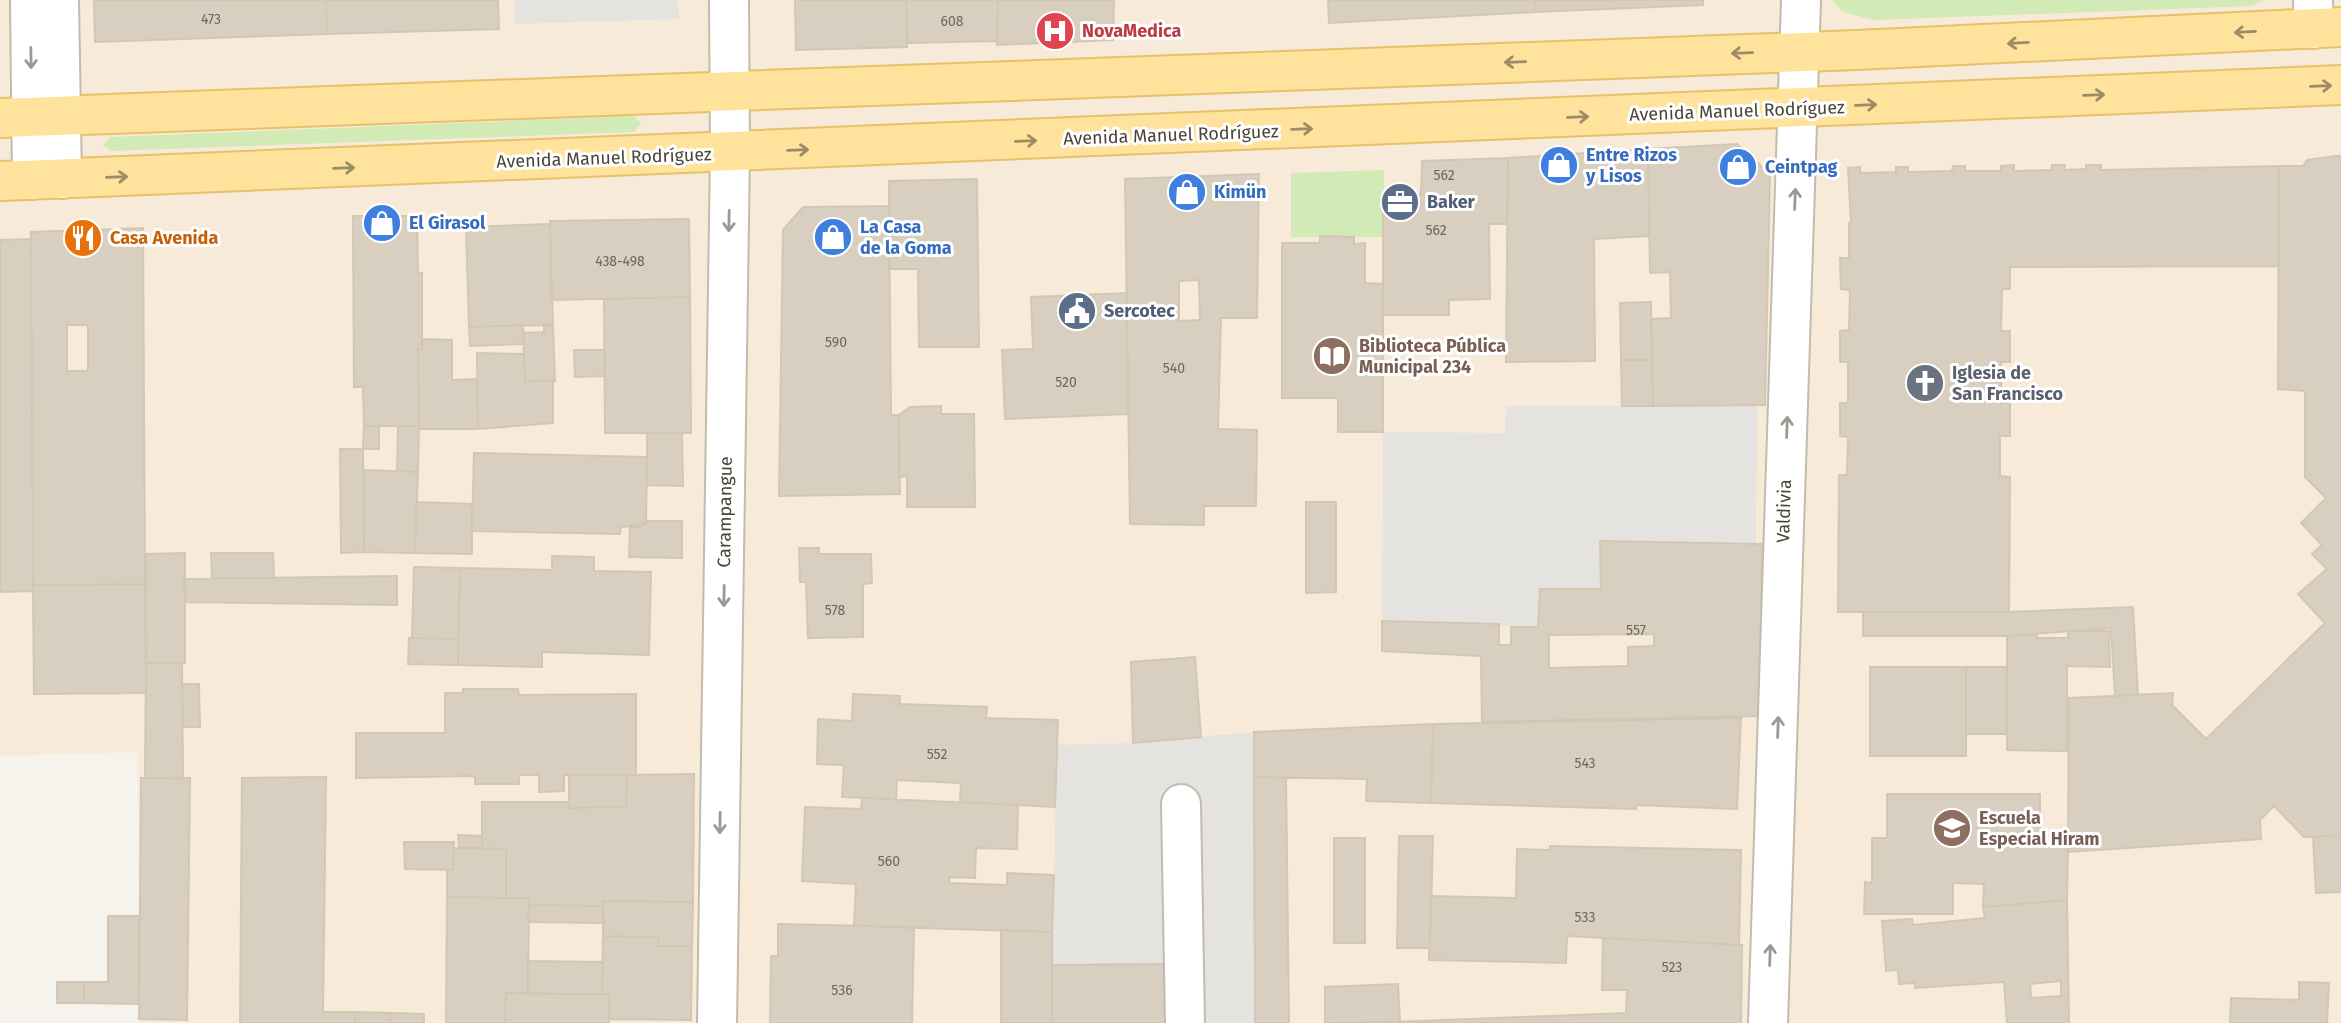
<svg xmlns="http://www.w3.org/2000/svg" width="2341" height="1023" font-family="'Fira Sans',sans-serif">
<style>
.commercial{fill:#f7ead8}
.green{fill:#d2eab5}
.parking{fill:#e5e3e0}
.building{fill:#d8cfc1;stroke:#d3c7b4;stroke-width:2;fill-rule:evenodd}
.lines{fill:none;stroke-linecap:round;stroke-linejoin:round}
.minor-casing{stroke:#c2bbae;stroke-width:42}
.major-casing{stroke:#e6c16a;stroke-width:42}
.minor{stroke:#fff;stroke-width:38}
.major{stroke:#ffe39c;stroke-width:38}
.oneway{stroke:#9c8c66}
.oneway2{stroke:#9c9892}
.labels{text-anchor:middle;stroke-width:6;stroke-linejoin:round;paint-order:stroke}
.number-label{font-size:14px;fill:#6e675b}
.health-label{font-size:18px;font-weight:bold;fill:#be3a42;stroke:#fff;text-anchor:start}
.street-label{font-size:18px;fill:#4b4439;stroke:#fff}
.shop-label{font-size:18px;font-weight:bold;fill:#366cbe;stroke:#fff;text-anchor:start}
.service-label{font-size:18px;font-weight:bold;fill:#4e5e75;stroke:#fff;text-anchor:start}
.food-label{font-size:18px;font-weight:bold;fill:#c56008;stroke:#fff;text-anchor:start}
.education-label{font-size:18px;font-weight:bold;fill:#785e54;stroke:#fff;text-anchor:start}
.worship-label{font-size:18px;font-weight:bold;fill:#5b616d;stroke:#fff;text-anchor:start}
</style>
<rect width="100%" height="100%" fill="#f6f3ec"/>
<path class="commercial" d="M0,0H2341V1023H140L138,752L0,756Z"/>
<path class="green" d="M1832,0H2264L2252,6L1874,20L1843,12Z
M634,116L641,123L634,132L110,151L103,145L110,137Z
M1384,170V237H1291V173Z"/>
<path class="parking" d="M514,0H678L679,19L515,24Z
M1506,406H1757L1756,544L1600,541L1601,589H1540L1538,627L1382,621L1383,432L1505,433Z
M1254,732L1255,1023H1175V964L1052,965L1057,745L1133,743Z"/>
<path class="building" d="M94,0H326L327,34L95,42Z
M326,0H498L499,29L327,34Z
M795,0H906L907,47L796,50Z
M906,0H998L997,41L908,43Z
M998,0H1114L1113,40L997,45Z
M1328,0H1535L1536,12L1329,23Z
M1535,0H1703V5L1536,12Z
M1737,144L1770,174L1765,405L1653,406L1651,319L1671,318L1670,272L1650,273L1648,149Z
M1648,149L1649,236L1594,239L1595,361L1506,362L1508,158Z
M2336,156H2341V835L2304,837L2274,806L2260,820L2261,839L2068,852L2069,698L2173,693L2172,705L2206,739L2325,623L2298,594L2327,569L2312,554L2322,545L2301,523L2326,498L2305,477V391L2278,389L2279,166H2303L2307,160Z
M1508,158L1507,224H1489L1490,299L1449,300V315H1383V194H1421L1422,161Z
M2014,165V171L2051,170L2052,165H2065L2064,170L2086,169V165H2101V170L2279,166L2278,266L2010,267V289H2002L2001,331H2010V362H2001V403H2010V436H2000V476L2010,477L2009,612H1838L1839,475H1847L1848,437L1840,436V403H1848V362H1840V331L1849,330L1850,290L1841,289L1840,258H1849V223L1851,222L1848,168L1860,167V173L1896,172V167H1908V172L1952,171L1953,166H1965V171H2001V166Z
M1259,174L1257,318H1221L1218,429L1257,430L1256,506H1204V525L1130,524L1125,179ZM1199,280L1200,320L1179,321V281Z
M977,179L979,347H919L918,269H889V181Z
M889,206L891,415H899L900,494L779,496L783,230L803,207Z
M353,216H417L418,273H422V349H418L419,426H364L363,387H354Z
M689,219L690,297L551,300L550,221Z
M550,224L553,325L469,327L466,227Z
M143,228L145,584L33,585L31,232ZM67,325H88V371H67Z
M1320,236L1354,237V244L1365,243V283L1383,284V432H1338V398H1282V243H1320Z
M31,239L33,585V591L0,592V240Z
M1127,293L1128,414L1005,419L1002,350L1033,349L1031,297Z
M690,297L691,433H605L604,299Z
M1651,302L1652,360H1621L1620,303Z
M544,324L553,325L555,381H525L523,333L544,332Z
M523,325L524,344L470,346L469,327Z
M422,339L452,340V380L477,379L478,429H419L418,349H422Z
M574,350H605V376L575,377Z
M477,353L524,354L525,381L553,380V423L478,429Z
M1621,360H1652L1653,406H1622Z
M941,406V414H974L975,507H907V476L899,477V415L910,407Z
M364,426L379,427V449H363Z
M398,426H419L418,472H397Z
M647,433H682L683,486L647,485Z
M340,449H363L364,552L341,553Z
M474,453L647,457L646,524L621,527L620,534L472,531Z
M364,470L418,472L415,553L364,552Z
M416,502L472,504V554L415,553Z
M1306,502H1336V592L1306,593Z
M646,521H682V558L629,557L630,527H639Z
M1600,541L1762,544L1760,716L1482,722L1481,656L1382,651V621L1499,624V645H1511V627H1538L1540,589H1601ZM1654,634V646L1628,647V666L1549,668V635Z
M799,548H819V554H871L872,583L863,584V637L808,638L806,582H800Z
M185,553V663H146V554Z
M211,553H273L274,578H212Z
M552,556L594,557V571L651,572L649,655L542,652V667L458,665L460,568L552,570Z
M414,567L460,568L458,639L412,638Z
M397,576V605L185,602L184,579Z
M145,584L146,693L34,694L33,585Z
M2133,607L2138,695L2115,696L2111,628L2007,636H1863V612H2009Z
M2068,631H2109L2110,667L2067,666V751L2007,750V636L2037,634V638H2068Z
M409,638L458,639V665L408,664Z
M1195,657L1201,737L1133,743L1131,662Z
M146,663H182L183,779L145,778Z
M1870,667H1966V756H1870Z
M1966,667H2007V734H1966Z
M182,684H199L200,727H183Z
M463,689H518L519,695L636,694V775H564V791L539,792V775H519V784H475V776L356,778V733H445V693H463Z
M853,694L900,696V704L987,707L986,718L1058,720L1055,807L960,802L961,783L897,780L896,799L842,797L844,765L817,764L818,719L852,721Z
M1741,718L1737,809L1636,805V809L1431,803L1433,724Z
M1433,724L1431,803L1366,801L1367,779L1254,777V732Z
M694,774L693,902L603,901V906L529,905V898H506V849L482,848V802H569V808L626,807L627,775Z
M569,775H627L626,807L569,808Z
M326,777L323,1012H355V1023H240L242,778Z
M1254,777L1286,778L1289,1023H1255Z
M141,778H190L187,1020L139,1019Z
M1887,794H2040V845H2068L2067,900L1983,907L1984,884L1953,883V914H1864L1865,882L1872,883V838H1887Z
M862,798L1018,805L1017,849L976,848L975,878L950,877L949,883L1007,885V873L1054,875L1052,932L854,926L856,884L802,881L805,807L861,809Z
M458,835L482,836V848H459Z
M2341,835V892L2316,893L2313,837Z
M1399,836H1433L1430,948H1397Z
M1334,838H1365V943H1334Z
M404,842H454L453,870L405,869Z
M1550,846L1741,850L1739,945L1567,936L1566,963L1429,960L1431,896L1516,898L1517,849L1550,850Z
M454,848L506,849V898L447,897V870H453Z
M447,897L529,898L528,994L506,993L505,1023H446Z
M2067,900L2069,1023H2007L2004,982L1915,988V983L1899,984L1898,970L1886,971L1882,921L1912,919L1913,925L1985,918L1983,907ZM2061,981V996L2031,998L2030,984Z
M603,901L693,902L692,946H658V937L603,936Z
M529,905L603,906L604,923L528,922Z
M108,916H139V1004L84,1003V982H108Z
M778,924L914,927L912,1023H770L771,956H778Z
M1001,930L1052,932V1023H1001Z
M603,936L658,937V946H692L691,1020L609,1019V994H602Z
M1603,938L1742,945L1741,1023H1366L1626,1013L1627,990H1602Z
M528,961L603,962L602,994H528Z
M1164,964L1165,1023H1052V965Z
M57,982H84V1003H57Z
M2299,982L2329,983L2327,1023H2230L2231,998L2299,1000Z
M1398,984L1400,1022L1325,1023V987Z
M506,993L609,994V1023H505Z
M355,1012L391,1013L390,1023H355Z
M391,1013L424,1014V1023H390Z"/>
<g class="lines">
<g class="minor-casing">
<path id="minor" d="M30,0L32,180
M59,0L62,179
M2313,0L2314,29
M1181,804L1185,1023
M717,1023L730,153L729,0
M1768,1023L1801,0"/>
</g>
<g class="major-casing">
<path id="major" d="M0,118L1857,50L2341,27
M0,181L2341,85"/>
</g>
<use href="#minor" class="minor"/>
<use href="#major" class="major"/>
</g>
<defs><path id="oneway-shaft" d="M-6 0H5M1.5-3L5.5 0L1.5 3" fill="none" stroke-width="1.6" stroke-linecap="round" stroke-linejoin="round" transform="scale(1.75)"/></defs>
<g class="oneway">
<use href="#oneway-shaft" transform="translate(2245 32) rotate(177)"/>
<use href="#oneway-shaft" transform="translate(2018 43) rotate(177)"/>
<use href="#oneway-shaft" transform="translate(1742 53) rotate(178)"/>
<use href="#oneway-shaft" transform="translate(1515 62) rotate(178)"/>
<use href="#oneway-shaft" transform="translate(2321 86) rotate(-2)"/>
<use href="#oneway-shaft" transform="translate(2094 95) rotate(-2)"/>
<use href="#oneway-shaft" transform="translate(1866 105) rotate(-2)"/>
<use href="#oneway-shaft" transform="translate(1578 117) rotate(-2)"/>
<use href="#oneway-shaft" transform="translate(1302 129) rotate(-2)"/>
<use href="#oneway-shaft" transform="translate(1026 141) rotate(-2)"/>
<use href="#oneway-shaft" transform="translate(798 150) rotate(-2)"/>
<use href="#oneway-shaft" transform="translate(344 168) rotate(-2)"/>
<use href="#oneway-shaft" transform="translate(117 177) rotate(-2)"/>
</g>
<g class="oneway2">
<use href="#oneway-shaft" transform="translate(31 58) rotate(89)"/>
<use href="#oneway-shaft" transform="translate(1795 199) rotate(-88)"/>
<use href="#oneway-shaft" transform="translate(729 221) rotate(91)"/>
<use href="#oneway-shaft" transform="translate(1787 427) rotate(-88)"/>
<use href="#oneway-shaft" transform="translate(724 596) rotate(91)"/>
<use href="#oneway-shaft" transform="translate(1778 727) rotate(-88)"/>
<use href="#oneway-shaft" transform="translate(720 823) rotate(91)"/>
<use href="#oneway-shaft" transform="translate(1770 955) rotate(-88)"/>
</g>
<defs>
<g id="hospital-disc" transform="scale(2.0125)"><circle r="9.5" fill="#e0444e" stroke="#fff"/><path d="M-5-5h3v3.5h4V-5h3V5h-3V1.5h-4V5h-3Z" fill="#fff"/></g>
<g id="shop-disc" transform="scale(2.0125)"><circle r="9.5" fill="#3f7fe0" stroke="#fff"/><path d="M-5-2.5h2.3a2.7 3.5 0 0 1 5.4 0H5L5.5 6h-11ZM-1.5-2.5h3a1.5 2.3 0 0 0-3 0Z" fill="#fff"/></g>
<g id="office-disc" transform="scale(2.0125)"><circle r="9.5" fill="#5c6f8a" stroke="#fff"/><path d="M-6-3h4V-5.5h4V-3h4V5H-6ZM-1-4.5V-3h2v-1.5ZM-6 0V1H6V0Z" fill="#fff"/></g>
<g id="restaurant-disc" transform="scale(2.0125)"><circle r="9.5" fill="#e8710a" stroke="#fff"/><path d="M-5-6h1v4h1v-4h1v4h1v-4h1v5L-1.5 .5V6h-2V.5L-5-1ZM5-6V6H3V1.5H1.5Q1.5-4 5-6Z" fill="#fff"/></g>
<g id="civic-disc" transform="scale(2.0125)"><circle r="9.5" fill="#5c6f8a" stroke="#fff"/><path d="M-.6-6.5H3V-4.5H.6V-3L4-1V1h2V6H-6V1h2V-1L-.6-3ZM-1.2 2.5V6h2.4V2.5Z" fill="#fff"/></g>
<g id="library-disc" transform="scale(2.0125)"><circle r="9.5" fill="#8d6e63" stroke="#fff"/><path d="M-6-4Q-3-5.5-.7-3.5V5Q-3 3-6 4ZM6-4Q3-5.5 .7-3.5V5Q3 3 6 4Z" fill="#fff"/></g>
<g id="church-disc" transform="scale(2.0125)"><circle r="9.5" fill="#6b7280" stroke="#fff"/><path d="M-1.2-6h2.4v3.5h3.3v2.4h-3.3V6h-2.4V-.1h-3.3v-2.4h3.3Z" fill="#fff"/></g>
<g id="school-disc" transform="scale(2.0125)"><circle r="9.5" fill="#8d6e63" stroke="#fff"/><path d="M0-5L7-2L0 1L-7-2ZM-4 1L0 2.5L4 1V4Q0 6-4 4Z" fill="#fff"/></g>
</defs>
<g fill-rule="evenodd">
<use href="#hospital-disc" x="1055" y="31"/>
<use href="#shop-disc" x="1559" y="165"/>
<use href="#shop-disc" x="1738" y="167"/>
<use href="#shop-disc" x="1187" y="192"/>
<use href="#office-disc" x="1400" y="202"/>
<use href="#shop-disc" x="382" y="223"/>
<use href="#shop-disc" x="833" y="237"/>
<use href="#restaurant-disc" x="83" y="238"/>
<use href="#civic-disc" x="1077" y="311"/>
<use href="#library-disc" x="1332" y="356"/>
<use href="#church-disc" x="1925" y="383"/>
<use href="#school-disc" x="1952" y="828"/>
</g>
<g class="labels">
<g class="number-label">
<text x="211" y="24">473</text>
<text x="952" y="26">608</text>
<text x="1444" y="180">562</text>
<text x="1436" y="235">562</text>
<text x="620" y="266">438-498</text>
<text x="836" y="347">590</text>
<text x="1174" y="373">540</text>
<text x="1066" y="387">520</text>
<text x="835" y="615">578</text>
<text x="1636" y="635">557</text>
<text x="937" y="759">552</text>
<text x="1585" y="768">543</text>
<text x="889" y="866">560</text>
<text x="1585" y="922">533</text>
<text x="1672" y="972">523</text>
<text x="842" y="995">536</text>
</g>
<g class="health-label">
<text x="1082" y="37">NovaMedica</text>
</g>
<g class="street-label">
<text transform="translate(1737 111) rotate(-2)" y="6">Avenida Manuel Rodríguez</text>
<text transform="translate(1171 135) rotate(-2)" y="6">Avenida Manuel Rodríguez</text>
<text transform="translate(604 158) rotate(-2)" y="6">Avenida Manuel Rodríguez</text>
<text transform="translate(1784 511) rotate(-88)" y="6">Valdivia</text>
<text transform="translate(725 512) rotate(-89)" y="6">Carampangue</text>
</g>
<g class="shop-label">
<text x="1586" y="161">Entre Rizos<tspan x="1586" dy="21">y Lisos</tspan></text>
<text x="1765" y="173">Ceintpag</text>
<text x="1214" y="198">Kimün</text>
<text x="409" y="229">El Girasol</text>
<text x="860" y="233">La Casa<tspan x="860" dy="21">de la Goma</tspan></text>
</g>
<g class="service-label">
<text x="1427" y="208">Baker</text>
<text x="1104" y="317">Sercotec</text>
</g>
<g class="food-label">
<text x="110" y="244">Casa Avenida</text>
</g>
<g class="education-label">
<text x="1359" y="352">Biblioteca Pública<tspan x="1359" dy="21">Municipal 234</tspan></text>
<text x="1979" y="824">Escuela<tspan x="1979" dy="21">Especial Hiram</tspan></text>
</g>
<g class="worship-label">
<text x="1952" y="379">Iglesia de<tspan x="1952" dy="21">San Francisco</tspan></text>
</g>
</g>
</svg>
